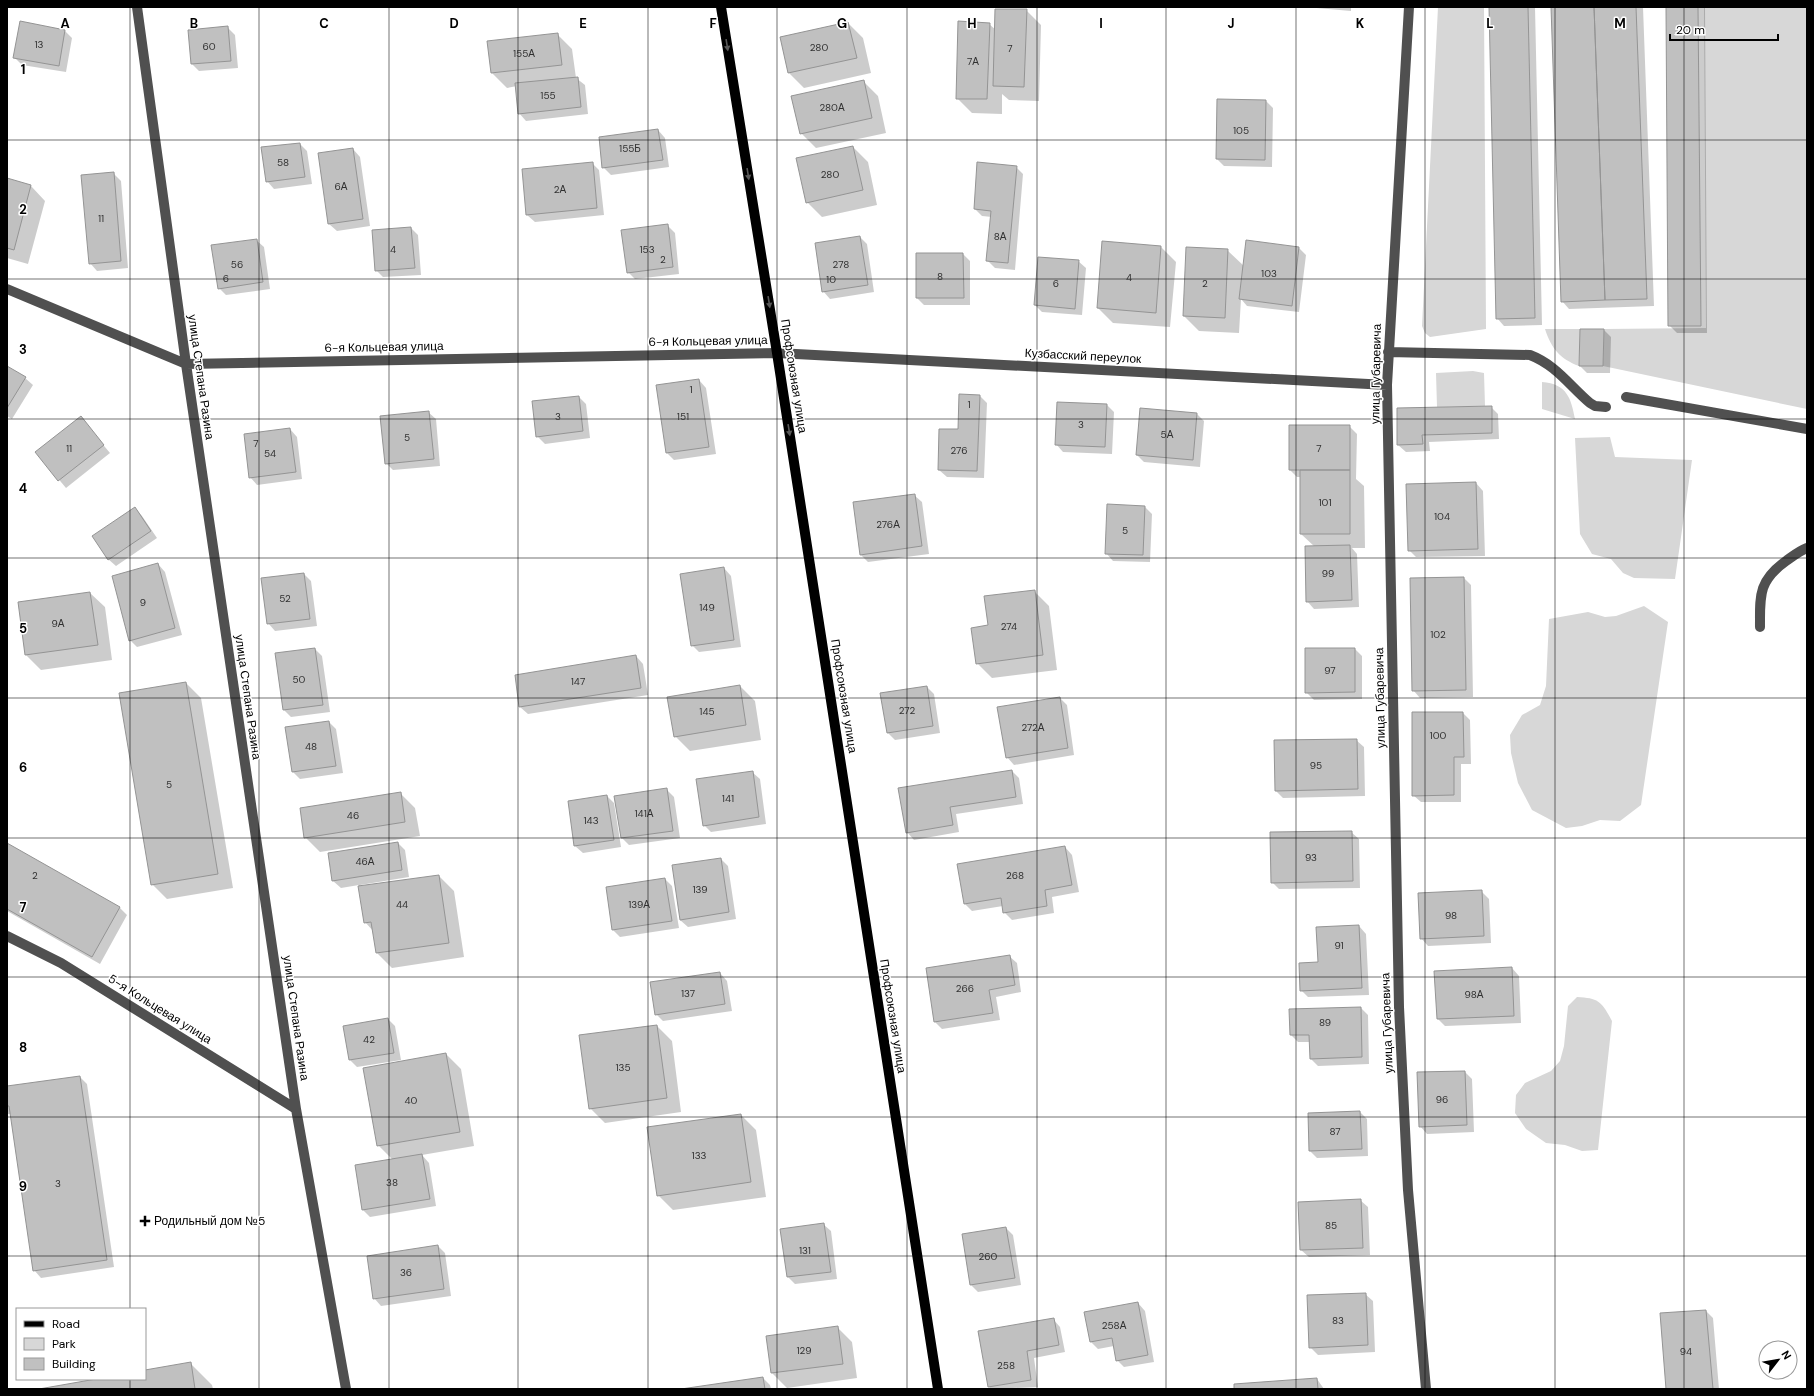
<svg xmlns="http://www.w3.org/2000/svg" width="1814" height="1396" font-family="'DM Sans',sans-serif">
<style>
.green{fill:#d7d7d7}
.shadow{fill:#0003}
.building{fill:#c0c0c0;stroke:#949494}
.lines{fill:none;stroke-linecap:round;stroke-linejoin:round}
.minor{stroke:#505050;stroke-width:10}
.major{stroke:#000;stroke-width:10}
.oneway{fill:#595959}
.grid{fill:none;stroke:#000;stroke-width:1;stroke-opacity:0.55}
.poi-dot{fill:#000;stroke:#fff;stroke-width:1.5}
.labels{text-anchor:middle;stroke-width:3;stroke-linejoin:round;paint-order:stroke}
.number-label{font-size:10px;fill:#303030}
.street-label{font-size:12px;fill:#000;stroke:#fff}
.poi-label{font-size:12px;fill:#000;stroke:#fff;text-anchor:start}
.grid-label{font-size:13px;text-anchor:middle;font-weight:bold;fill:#000;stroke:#fff;stroke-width:3;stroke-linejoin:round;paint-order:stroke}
</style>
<rect width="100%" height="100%" fill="#fff"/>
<path class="green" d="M1438,7H1484L1486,329L1430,337L1425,333L1422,326Z
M1704,7H1807V409L1603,366L1604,329L1706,328Z
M1545,329H1580L1579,366C1560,359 1551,348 1545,329Z
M1473,371L1484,373L1485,406L1437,407L1436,373Z
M1542,382C1567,384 1571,398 1575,419L1542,409Z
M1610,437L1615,457L1692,460L1675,579L1634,578L1623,573L1611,559L1592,554L1580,534L1575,438Z
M1644,606L1668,622L1641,805L1620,821L1600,820L1582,826L1566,828L1532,810L1518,783L1511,753L1510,735L1522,715L1540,705L1546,686L1549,619L1588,612L1605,617L1616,616Z
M1577,997C1599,998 1602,1002 1612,1021L1598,1150L1582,1151L1565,1145L1546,1143L1526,1129L1515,1113L1516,1095L1525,1083L1551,1071L1560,1061L1564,1046L1568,1006Z"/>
<path class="shadow" d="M1305,7H1351V11Z
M1490,7H1535L1542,325L1504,326L1497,318Z
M1552,7H1643L1654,306L1569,309L1562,301Z
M1667,7H1705L1707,333H1677L1669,325Z
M1026,10L1041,25L1039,101L1009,100L1002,94V114L972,113L957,98L989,24L996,30Z
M848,23L863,38L871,73L804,88L789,73Z
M227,27L235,35L238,68L199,71L192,64L189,31Z
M65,31L72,38L66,72L22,65L14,57Z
M557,34L572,49L576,78L585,85L588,114L526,121L519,113L517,86L507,88L492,73Z
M863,81L878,96L886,133L816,148L801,133Z
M1266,101L1273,108L1272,167L1224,166L1217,159Z
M658,130L665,138L669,167L611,175L603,167Z
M300,144L307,151L312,184L274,189L267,181Z
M853,147L868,162L877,205L822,217L807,202Z
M353,149L360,157L370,226L337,231L329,224Z
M592,163L599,170L604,215L535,222L527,215L523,170Z
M1016,167L1023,174L1015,270L995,268L988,261L992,217L982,216L975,209Z
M113,173L121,181L128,268L97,271L90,263Z
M7,179L31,186L45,201L28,264L7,258Z
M667,225L675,233L679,274L635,279L628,272Z
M411,228L418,235L421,275L383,277L376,270Z
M860,237L867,244L874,292L830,299L823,291Z
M256,240L264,247L270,289L226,295L219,288Z
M1161,247L1176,262L1170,327L1113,323L1098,308Z
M1299,248L1306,255L1299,312L1247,306L1241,299L1239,333L1199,331L1184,316L1227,250L1244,266Z
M917,254H963L970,261V305H924L917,298Z
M1078,261L1086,268L1082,315L1042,312L1035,305Z
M1580,330H1604L1611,337L1610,373H1587L1580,366Z
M7,367L25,378L33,385L12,419L7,416Z
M699,380L706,388L716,454L674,460L667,453Z
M980,396L987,403L984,478L947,477L939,470Z
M579,397L586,404L590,438L545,444L537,436Z
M1058,403L1107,405L1114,412L1112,454L1063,452L1056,444Z
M1491,407L1498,414L1499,439L1429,442L1430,451L1406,452L1398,445Z
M428,412L436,419L440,466L393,470L386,463Z
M1197,414L1204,421L1200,467L1144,462L1137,455Z
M80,417L110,453L66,488L36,452Z
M1349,426L1357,434L1356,479L1364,486L1365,548H1352L1357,554L1359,607L1314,609L1307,601L1315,547L1301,534V477H1297L1290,470Z
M290,429L297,437L302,479L257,485L250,477Z
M1476,483L1483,491L1485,556L1416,557L1409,550Z
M914,495L922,502L929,554L868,562L861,555Z
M1145,507L1152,514L1150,562L1113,561L1106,553Z
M135,508L142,516L157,538L116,566L108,559Z
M158,564L165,572L182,635L137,647L130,640Z
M724,568L731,576L741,647L699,652L692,645Z
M304,574L311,581L317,626L275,631L268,623Z
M1464,578L1471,585L1473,697L1420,698L1413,690Z
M1034,591L1049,606L1057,670L992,678L977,663Z
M90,593L105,607L112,660L41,670L26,655L19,603Z
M315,649L322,656L330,712L291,717L284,710L276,654Z
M1355,649L1362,656V699L1314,700L1306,692Z
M636,656L643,664L648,695L528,714L520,707Z
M186,683L201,698L233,888L167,899L152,884Z
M740,686L755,701L761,740L690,751L675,736Z
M927,687L934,694L940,733L895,740L888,733L882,694Z
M1060,698L1067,705L1074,755L1014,765L1007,757Z
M1413,713H1463L1470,720L1471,764H1461V802H1421L1413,795Z
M329,722L336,729L343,773L300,779L293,772Z
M1356,740L1364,747L1365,796L1283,798L1276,791Z
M1012,771L1019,778L1023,804L956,814L959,832L914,840L907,832Z
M752,772L760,779L766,824L711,832L704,825Z
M666,789L674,797L680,838L629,845L622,838L615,797Z
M400,793L415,808L420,836L320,852L305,837Z
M607,796L614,803L621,847L583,853L575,846Z
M1351,832L1359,839L1360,888L1279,889L1272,882Z
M398,843L405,850L409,877L360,885V887L439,876L454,891L464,957L392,968L377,953L374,932L365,922L359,885L341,888L333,881L329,854Z
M7,844L120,908L127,915L100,964L7,911Z
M1065,847L1072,855L1079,892L1052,897L1054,913L1012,920L1004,912L1003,906L972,911L965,904Z
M721,859L728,866L736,919L688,927L680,920Z
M665,879L672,886L679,928L620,937L613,930Z
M1481,891L1489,899L1491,943L1428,946L1421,938Z
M1359,926L1366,934L1369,995L1308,997L1301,990L1319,963Z
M1009,956L1017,963L1021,992L996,997L1000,1020L942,1029L935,1022Z
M1512,968L1519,976L1521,1023L1445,1026L1438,1019Z
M720,973L727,981L732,1011L663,1021L656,1014Z
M1361,1008L1368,1015L1369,1064L1318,1066L1311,1059L1310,1042H1298L1290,1034Z
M388,1019L395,1026L401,1060L357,1067L350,1060Z
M657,1026L672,1041L681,1112L605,1123L590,1108Z
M446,1054L461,1069L474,1146L422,1155L429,1163L436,1206L370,1217L363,1210L393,1160L378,1145Z
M1465,1072L1472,1079L1474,1132L1427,1134L1420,1126L1418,1073Z
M80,1077L87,1084L114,1267L41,1278L34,1270L11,1114H7V1087Z
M1360,1112L1367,1119L1368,1156L1317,1158L1310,1151Z
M741,1115L756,1130L766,1197L673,1210L658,1195Z
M1360,1200L1368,1207L1370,1255L1309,1257L1301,1250L1299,1203Z
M823,1224L831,1231L837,1279L795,1284L788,1277L781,1230Z
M1006,1228L1013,1235L1021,1285L978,1292L971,1285Z
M438,1246L445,1253L451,1296L381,1306L374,1298Z
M1365,1294L1373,1301L1375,1352L1318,1355L1310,1347Z
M1138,1303L1145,1311L1154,1362L1124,1367L1117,1360L1114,1346L1098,1349L1091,1342Z
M1706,1311L1713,1318L1719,1389H1667Z
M1053,1319L1060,1327L1065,1352L1034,1358L1038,1387L991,1389L989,1387L979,1332Z
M837,1327L852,1342L857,1378L787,1388L772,1373L767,1337Z
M190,1363L212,1385L213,1389H45L102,1379H145V1371Z
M763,1378L770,1385L771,1389H688Z
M1317,1379L1324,1389H1235Z"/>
<path class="building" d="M1489,7H1528L1535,318L1496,319Z
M1551,7H1594L1605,300L1561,302Z
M1594,7H1636L1647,299L1605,300Z
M1666,7H1698L1701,326H1668Z
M995,9H1027L1024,87L993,86Z
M20,21L65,30L59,66L13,58Z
M958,21L990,23L987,99H956Z
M848,22L857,58L788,73L780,37Z
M228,26L231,61L191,64L188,30Z
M558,33L562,65L491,73L487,41Z
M578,77L581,107L518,114L515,83Z
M864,80L872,118L800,134L791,96Z
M1217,99L1266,100L1265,160L1216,159Z
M658,129L663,160L602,168L599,137Z
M300,143L305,177L266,182L261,147Z
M853,146L863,190L806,203L796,158Z
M353,148L363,219L328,224L318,153Z
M593,162L597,208L526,215L522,169Z
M977,162L1017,166L1008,263L986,261L991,211L974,209Z
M114,172L121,261L89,264L81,175Z
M7,178L31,185L14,250L7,248Z
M668,224L673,267L627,273L621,230Z
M411,227L415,268L375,271L372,230Z
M860,236L868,285L822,292L815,243Z
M257,239L263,282L218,289L211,245Z
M1246,240L1299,247L1292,306L1239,299Z
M1102,241L1161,246L1156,313L1097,308Z
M1186,247L1228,249L1225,318L1183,316Z
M916,253H963L964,298H916Z
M1038,257L1079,260L1075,309L1034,305Z
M1580,329H1604L1603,366H1579Z
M7,366L26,377L7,408Z
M699,379L709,447L666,453L656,385Z
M959,394L980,395L977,471L938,470L939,429H958Z
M579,396L583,431L536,437L532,401Z
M1057,402L1107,404L1105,447L1055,445Z
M1492,406V433L1422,435L1423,444L1397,445V408Z
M1140,408L1197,413L1193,460L1136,455Z
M429,411L434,459L385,464L380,416Z
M81,416L104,445L58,481L35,452Z
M1289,425H1350V470H1289Z
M290,428L296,472L249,478L244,434Z
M1300,470H1350V534H1300Z
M1476,482L1478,549L1408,551L1406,484Z
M915,494L922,546L860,555L853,502Z
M1107,504L1145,506L1143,555L1105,554Z
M135,507L151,531L108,560L92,536Z
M1350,545L1352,600L1306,602L1305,546Z
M158,563L175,628L129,641L112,576Z
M724,567L734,640L691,646L680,574Z
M304,573L310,619L267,624L261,578Z
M1464,577L1466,690L1412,691L1410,578Z
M1035,590L1043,655L976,664L971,628L988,625L984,596Z
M90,592L98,645L25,655L18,602Z
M315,648L323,705L283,710L275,653Z
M1305,648H1355V692L1305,693Z
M636,655L641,688L519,707L515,675Z
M186,682L218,874L151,885L119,693Z
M740,685L746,725L674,737L667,697Z
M927,686L933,726L887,733L880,693Z
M1060,697L1068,748L1006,758L997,707Z
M1412,712H1463L1464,757H1454V795L1412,796Z
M329,721L336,766L292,772L285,727Z
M1357,739L1358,789L1275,791L1274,740Z
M1012,770L1016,797L950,807L953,825L906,833L898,788Z
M753,771L759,817L703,826L696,779Z
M667,788L673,831L621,838L614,796Z
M401,792L405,822L304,838L300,808Z
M607,795L614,840L574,846L568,801Z
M1352,831L1353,881L1271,883L1270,832Z
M398,842L402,870L332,881L328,853Z
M7,843L120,907L92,957L7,909Z
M1065,846L1072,885L1045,890L1047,906L1003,913L1001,898L964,904L957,864Z
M721,858L729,912L680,920L672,865Z
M439,875L449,943L376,953L371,922L364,923L358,886Z
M665,878L672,921L612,930L606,887Z
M1482,890L1484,936L1420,939L1418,893Z
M1359,925L1362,988L1300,991L1299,963L1318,962L1316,927Z
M1010,955L1015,985L989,990L993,1013L934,1022L926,968Z
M1512,967L1514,1016L1437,1019L1434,971Z
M720,972L725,1004L655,1015L650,982Z
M1361,1007L1362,1057L1310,1059L1309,1035H1290L1289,1009Z
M388,1018L394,1053L349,1060L343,1026Z
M657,1025L667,1098L589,1109L579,1035Z
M446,1053L460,1132L377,1146L363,1068Z
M1465,1071L1467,1125L1419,1127L1417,1072Z
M80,1076L107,1260L33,1271L9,1106H7V1086Z
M1360,1111L1362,1149L1309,1151L1308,1113Z
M741,1114L751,1182L657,1196L647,1127Z
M422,1154L430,1199L362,1210L355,1165Z
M1361,1199L1363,1248L1300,1250L1298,1202Z
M824,1223L831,1272L787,1277L780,1229Z
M1006,1227L1015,1278L970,1285L962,1234Z
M438,1245L444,1289L373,1299L367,1256Z
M1366,1293L1368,1345L1309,1348L1307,1295Z
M1138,1302L1148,1355L1116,1361L1112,1338L1090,1342L1084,1312Z
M1706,1310L1713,1389H1666L1660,1313Z
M1054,1318L1059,1345L1027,1351L1031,1380L988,1387L978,1331Z
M838,1326L843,1364L771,1373L766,1336Z
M191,1362L195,1389H39L96,1379H145V1370Z
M763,1377L765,1389H681Z
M1317,1378L1318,1389H1234V1384Z"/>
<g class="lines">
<path class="minor" d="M137,7L186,364L296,1109L346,1389
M1409,7L1387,385L1399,1007L1408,1190L1426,1389
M7,289L186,364L777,353L1387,385
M1388,352L1530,355C1556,365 1569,385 1590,403L1595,406L1606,407
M1626,397L1807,429
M1760,627C1760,596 1758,581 1786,561C1793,556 1799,551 1807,548
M7,936L61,963L296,1109"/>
<path class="major" d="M721,7L777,353L938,1389"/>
</g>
<defs><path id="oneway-solid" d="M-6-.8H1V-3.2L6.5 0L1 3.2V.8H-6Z"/></defs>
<g class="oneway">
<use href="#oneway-solid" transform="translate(727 45) rotate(81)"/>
<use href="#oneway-solid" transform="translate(748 174) rotate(81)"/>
<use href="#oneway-solid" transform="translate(769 302) rotate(81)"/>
<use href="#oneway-solid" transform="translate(789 430) rotate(81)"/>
</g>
<path class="grid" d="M130,7V1309M259,7V1389M389,7V1389M518,7V1389M648,7V1389M777,7V1389M907,7V1389M1037,7V1389M1166,7V1389M1296,7V1389M1425,7V1389M1555,7V1389M1684,7V1389M7,140H1807M7,279H1807M7,419H1807M7,558H1807M7,698H1807M7,838H1807M7,977H1807M7,1117H1807M7,1256H1807M130,1379V1389"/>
<path class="poi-dot" d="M143 1215h4v4h4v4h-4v4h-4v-4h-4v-4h4z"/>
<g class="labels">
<g class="number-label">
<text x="39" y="48">13</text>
<text x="209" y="50">60</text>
<text x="819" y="51">280</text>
<text x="1010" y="52">7</text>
<text x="524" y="57">155А</text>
<text x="973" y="65">7А</text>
<text x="548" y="99">155</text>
<text x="832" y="111">280А</text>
<text x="1241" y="134">105</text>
<text x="630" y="152">155Б</text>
<text x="283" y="166">58</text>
<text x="830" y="178">280</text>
<text x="341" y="190">6А</text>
<text x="560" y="193">2А</text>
<text x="101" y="222">11</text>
<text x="1000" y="240">8А</text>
<text x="393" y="253">4</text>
<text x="647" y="253">153</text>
<text x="663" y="263">2</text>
<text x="237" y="268">56</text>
<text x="841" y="268">278</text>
<text x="1269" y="277">103</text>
<text x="940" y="280">8</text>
<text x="1129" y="281">4</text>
<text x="226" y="282">6</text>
<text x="831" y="283">10</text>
<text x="1056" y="287">6</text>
<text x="1205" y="287">2</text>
<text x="691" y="393">1</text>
<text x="969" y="408">1</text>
<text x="558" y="420">3</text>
<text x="683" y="420">151</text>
<text x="1081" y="428">3</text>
<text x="1167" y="438">5А</text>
<text x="407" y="441">5</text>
<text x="256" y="447">7</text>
<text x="69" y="452">11</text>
<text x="1319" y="452">7</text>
<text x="959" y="454">276</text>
<text x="270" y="457">54</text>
<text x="1325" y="506">101</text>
<text x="1442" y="520">104</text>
<text x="888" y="528">276А</text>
<text x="1125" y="534">5</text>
<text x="1328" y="577">99</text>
<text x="285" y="602">52</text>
<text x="143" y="606">9</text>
<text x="707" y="611">149</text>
<text x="58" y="627">9А</text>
<text x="1009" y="630">274</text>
<text x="1438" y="638">102</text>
<text x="1330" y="674">97</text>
<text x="299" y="683">50</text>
<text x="578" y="685">147</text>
<text x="907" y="714">272</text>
<text x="707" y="715">145</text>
<text x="1033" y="731">272А</text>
<text x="1438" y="739">100</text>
<text x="311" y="750">48</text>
<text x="1316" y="769">95</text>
<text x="169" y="788">5</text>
<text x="728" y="802">141</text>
<text x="644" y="817">141А</text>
<text x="353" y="819">46</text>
<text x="591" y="824">143</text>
<text x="1311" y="861">93</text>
<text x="365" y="865">46А</text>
<text x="35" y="879">2</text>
<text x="1015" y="879">268</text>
<text x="700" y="893">139</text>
<text x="402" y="908">44</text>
<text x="639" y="908">139А</text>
<text x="1451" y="919">98</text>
<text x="1339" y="949">91</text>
<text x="965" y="992">266</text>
<text x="688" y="997">137</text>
<text x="1474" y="998">98А</text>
<text x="1325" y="1026">89</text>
<text x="369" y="1043">42</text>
<text x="623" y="1071">135</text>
<text x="1442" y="1103">96</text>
<text x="411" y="1104">40</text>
<text x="1335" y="1135">87</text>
<text x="699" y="1159">133</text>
<text x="392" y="1186">38</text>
<text x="58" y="1187">3</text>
<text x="1331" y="1229">85</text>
<text x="805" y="1254">131</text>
<text x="988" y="1260">260</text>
<text x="406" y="1276">36</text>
<text x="1338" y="1324">83</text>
<text x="1114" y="1329">258А</text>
<text x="804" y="1354">129</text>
<text x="1686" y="1355">94</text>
<text x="1006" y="1369">258</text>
</g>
<g class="street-label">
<text transform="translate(708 341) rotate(-1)" y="4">6-я Кольцевая улица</text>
<text transform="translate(384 347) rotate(-1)" y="4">6-я Кольцевая улица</text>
<text transform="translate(1083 356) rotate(3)" y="4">Кузбасский переулок</text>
<text transform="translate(1376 374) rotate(-89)" y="4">улица Губаревича</text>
<text transform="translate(794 376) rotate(81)" y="4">Профсоюзная улица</text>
<text transform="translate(201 377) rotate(82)" y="4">улица Степана Разина</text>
<text transform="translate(844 696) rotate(81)" y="4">Профсоюзная улица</text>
<text transform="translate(248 697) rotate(82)" y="4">улица Степана Разина</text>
<text transform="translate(1380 698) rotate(-91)" y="4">улица Губаревича</text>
<text transform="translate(160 1009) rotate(32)" y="4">5-я Кольцевая улица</text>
<text transform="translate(893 1016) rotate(81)" y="4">Профсоюзная улица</text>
<text transform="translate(296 1018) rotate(82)" y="4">улица Степана Разина</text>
<text transform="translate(1387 1023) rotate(-92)" y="4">улица Губаревича</text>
</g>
<g class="poi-label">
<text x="154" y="1225">Родильный дом №5</text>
</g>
</g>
<g class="grid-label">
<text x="65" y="28">A</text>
<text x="194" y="28">B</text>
<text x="324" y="28">C</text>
<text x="454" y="28">D</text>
<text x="583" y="28">E</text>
<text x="713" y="28">F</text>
<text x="842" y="28">G</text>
<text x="972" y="28">H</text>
<text x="1101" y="28">I</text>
<text x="1231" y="28">J</text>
<text x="1360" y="28">K</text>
<text x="1490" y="28">L</text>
<text x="1620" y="28">M</text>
<text x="23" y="74">1</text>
<text x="23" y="214">2</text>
<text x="23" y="354">3</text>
<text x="23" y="493">4</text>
<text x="23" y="633">5</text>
<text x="23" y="772">6</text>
<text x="23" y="912">7</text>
<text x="23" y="1052">8</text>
<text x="23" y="1191">9</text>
</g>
<rect width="1814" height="1396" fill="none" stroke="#000000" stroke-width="16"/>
<rect x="16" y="1308" width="130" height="72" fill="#ffffff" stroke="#999999"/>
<rect x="24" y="1321" width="20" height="6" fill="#000000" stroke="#999999"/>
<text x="52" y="1328" font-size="12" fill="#000000">Road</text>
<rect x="24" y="1338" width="20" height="12" fill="#d7d7d7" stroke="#999999"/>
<text x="52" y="1348" font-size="12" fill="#000000">Park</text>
<rect x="24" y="1358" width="20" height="12" fill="#c0c0c0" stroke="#999999"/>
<text x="52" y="1368" font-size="12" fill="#000000">Building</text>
<g transform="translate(1778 1360) rotate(59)"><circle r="19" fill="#ffffff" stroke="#999999"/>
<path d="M0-3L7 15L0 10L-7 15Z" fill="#000000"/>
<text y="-6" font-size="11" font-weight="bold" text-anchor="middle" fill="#000000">N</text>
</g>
<path d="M1670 34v6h108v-6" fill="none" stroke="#000000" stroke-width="2"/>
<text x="1676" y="34" font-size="12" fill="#000000" stroke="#ffffff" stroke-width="3" paint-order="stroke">20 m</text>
</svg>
